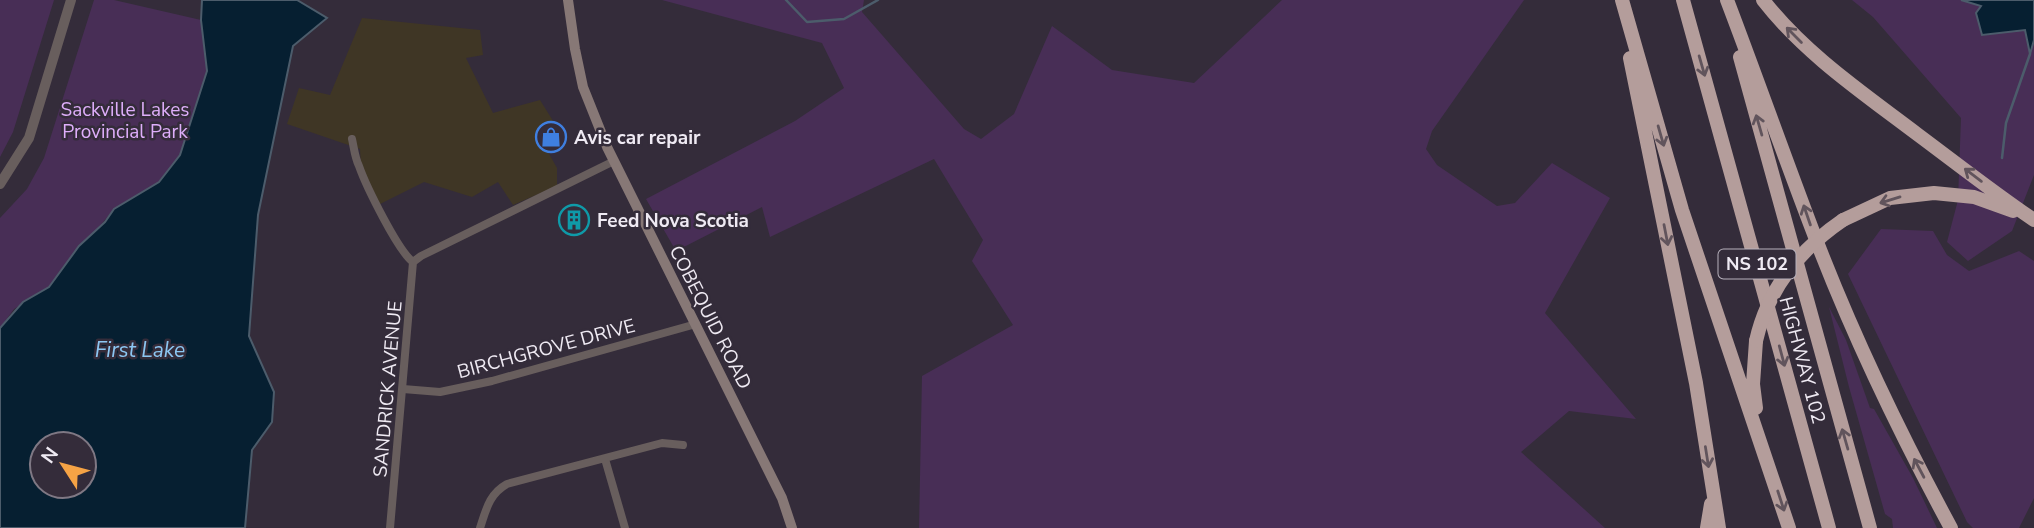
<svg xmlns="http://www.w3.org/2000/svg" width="2034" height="528" font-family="'Nunito Sans',sans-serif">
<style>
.industrial{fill:#3f3625}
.green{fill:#482e56}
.water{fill:#061f31;stroke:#4c5c6b;stroke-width:2;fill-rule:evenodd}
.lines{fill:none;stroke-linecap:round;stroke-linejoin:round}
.stream{stroke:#4c5c6b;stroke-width:2.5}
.minor{stroke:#685e5d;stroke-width:8}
.tertiary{stroke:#685e5d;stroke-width:10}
.secondary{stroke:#877876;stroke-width:10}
.motorway{stroke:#b49d9b;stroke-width:14}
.motorway-bridge{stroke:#b49d9b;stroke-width:14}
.oneway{stroke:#61545c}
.labels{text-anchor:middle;stroke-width:5;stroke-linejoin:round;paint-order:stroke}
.shield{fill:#342c3a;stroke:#b7b1bc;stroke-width:2}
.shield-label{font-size:18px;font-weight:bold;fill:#efeaf3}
.park-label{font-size:19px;fill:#deaefa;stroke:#342c3a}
.poi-label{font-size:19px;font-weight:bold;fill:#efeaf3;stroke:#342c3a;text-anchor:start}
.street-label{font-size:19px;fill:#efeaf3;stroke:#342c3a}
.water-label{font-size:21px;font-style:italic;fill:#8cc6f2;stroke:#342c3a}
</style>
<rect width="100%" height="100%" fill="#342c3a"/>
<path class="industrial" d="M362,18L480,30L483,55L466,58L493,113L540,100L555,124L538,134L557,168V186L513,205L498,182L472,197L424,182L378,205L361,170L360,149L287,124L299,88L330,95Z"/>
<path class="green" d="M0,0H54L13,132L0,157Z
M94,0H114L201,20L207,71L180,155L159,182L114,209L49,287L14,309L0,328V218L27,189L44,158Z
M662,0H864L862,12L964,129L981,139L1014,114L1052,26L1112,70L1194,83L1282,0H1524L1432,131L1426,149L1437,165L1497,206L1515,203L1552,163L1610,198L1545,313L1636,419L1569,411L1521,452L1605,528H919L922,376L1013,325L972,261L983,240L934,159L770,237L762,207L676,251L646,199L795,121L844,88L822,43Z
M1852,0H1961L1982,6V35L2025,30L2030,52L2034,40V175L2012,231L1968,261L1947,242L1958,200L1961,118L1873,17Z
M1881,229L1933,231L1947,255L1969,271L2019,251L2034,261V498L2019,528H1973L1967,522L1848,274Z
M1829,307L1846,340L1870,408L1874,409L1913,478L1937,528H1893L1892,519L1885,514L1849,387Z"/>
<path class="water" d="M202,0H297L327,18L293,46L258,215L249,336L274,392L272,422L252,450L245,528H0V328L23,302L49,287L79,246L105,222L114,209L159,182L180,155L207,71L201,20ZM84,444V486H42V444Z
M1961,0H2034V40L2030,54L2025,30L1982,35L1976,13L1981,6Z"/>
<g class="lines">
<path class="stream" d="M786,0L807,22L844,19L878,0
M2002,158L2006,123L2030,54"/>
<path class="minor" d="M352,139C354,148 355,158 359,166C366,186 398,251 413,262
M403,389L440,392L492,381L696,324
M605,459L625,528
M390,528L413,262L421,256L614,161
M480,528C486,510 489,494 507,484L662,443L683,445"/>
<path class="tertiary" d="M0,184L29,138L71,0"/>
<path class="secondary" d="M568,0L575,49L583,87L607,147L782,498L792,528"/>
<path class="motorway" d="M1622,0L1682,210L1789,528
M1683,0L1829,528
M1727,0C1756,76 1783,153 1812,229C1851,332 1899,432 1951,528
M1763,0C1805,54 1863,93 1917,134C1956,163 1994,193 2034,220
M1740,57L1870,528
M1630,58L1696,383L1719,528
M1843,220L1890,198L1934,193L1974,197L2013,211
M1756,341L1753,384L1756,408
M1707,528L1711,504"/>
<path class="motorway-bridge" d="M1756,341C1768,288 1799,250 1843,220"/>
</g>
<defs><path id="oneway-shaft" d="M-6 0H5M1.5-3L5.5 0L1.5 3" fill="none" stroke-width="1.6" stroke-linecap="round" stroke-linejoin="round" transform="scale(1.75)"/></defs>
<g class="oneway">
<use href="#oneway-shaft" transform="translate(1794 35) rotate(-135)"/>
<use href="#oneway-shaft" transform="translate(1702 66) rotate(74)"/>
<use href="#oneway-shaft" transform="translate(1759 125) rotate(-106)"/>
<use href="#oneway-shaft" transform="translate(1661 136) rotate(74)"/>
<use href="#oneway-shaft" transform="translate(1973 175) rotate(-143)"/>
<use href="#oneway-shaft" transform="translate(1890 200) rotate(163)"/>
<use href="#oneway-shaft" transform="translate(1807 215) rotate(-109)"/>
<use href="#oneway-shaft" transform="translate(1666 235) rotate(79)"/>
<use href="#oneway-shaft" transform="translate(1782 356) rotate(75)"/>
<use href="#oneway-shaft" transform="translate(1845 439) rotate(-106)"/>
<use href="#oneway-shaft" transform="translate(1707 457) rotate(81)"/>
<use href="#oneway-shaft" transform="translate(1919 468) rotate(-118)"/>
<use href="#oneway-shaft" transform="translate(1781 501) rotate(72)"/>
</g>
<defs>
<g id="shop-ring" transform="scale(1.575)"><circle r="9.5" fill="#342c3a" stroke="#3f7fe0" stroke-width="1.5"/><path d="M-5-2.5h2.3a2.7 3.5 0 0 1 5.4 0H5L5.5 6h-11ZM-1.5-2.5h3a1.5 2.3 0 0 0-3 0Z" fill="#3f7fe0"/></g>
<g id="building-ring" transform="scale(1.575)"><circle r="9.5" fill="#342c3a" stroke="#0f9aa8" stroke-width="1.5"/><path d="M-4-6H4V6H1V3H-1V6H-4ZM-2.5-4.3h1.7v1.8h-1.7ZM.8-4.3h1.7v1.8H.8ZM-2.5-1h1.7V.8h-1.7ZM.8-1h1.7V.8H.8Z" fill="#0f9aa8"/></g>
</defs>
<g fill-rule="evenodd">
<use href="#shop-ring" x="551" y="137"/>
<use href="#building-ring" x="574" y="220"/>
</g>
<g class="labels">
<rect class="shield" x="1718.5" y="249.5" width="77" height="29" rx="5"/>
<g class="shield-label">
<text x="1757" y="270">NS 102</text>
</g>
<g class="park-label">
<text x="125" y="116">Sackville Lakes<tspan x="125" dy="22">Provincial Park</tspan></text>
</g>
<g class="poi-label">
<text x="574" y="144">Avis car repair</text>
<text x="597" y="227">Feed Nova Scotia</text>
</g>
<g class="street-label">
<text transform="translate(711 317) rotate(63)" y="7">COBEQUID ROAD</text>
<text transform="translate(546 348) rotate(-15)" y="7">BIRCHGROVE DRIVE</text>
<text transform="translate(1803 360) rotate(75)" y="7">HIGHWAY 102</text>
<text transform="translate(387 389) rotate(-85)" y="7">SANDRICK AVENUE</text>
</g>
<g class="water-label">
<text x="140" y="357">First Lake</text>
</g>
</g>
<g transform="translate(63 465) rotate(306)"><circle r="33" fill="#342c3a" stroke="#7f7884" stroke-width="2"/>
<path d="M0-5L12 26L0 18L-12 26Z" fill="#f5a345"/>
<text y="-10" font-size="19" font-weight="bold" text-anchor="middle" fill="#efeaf3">N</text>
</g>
</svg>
